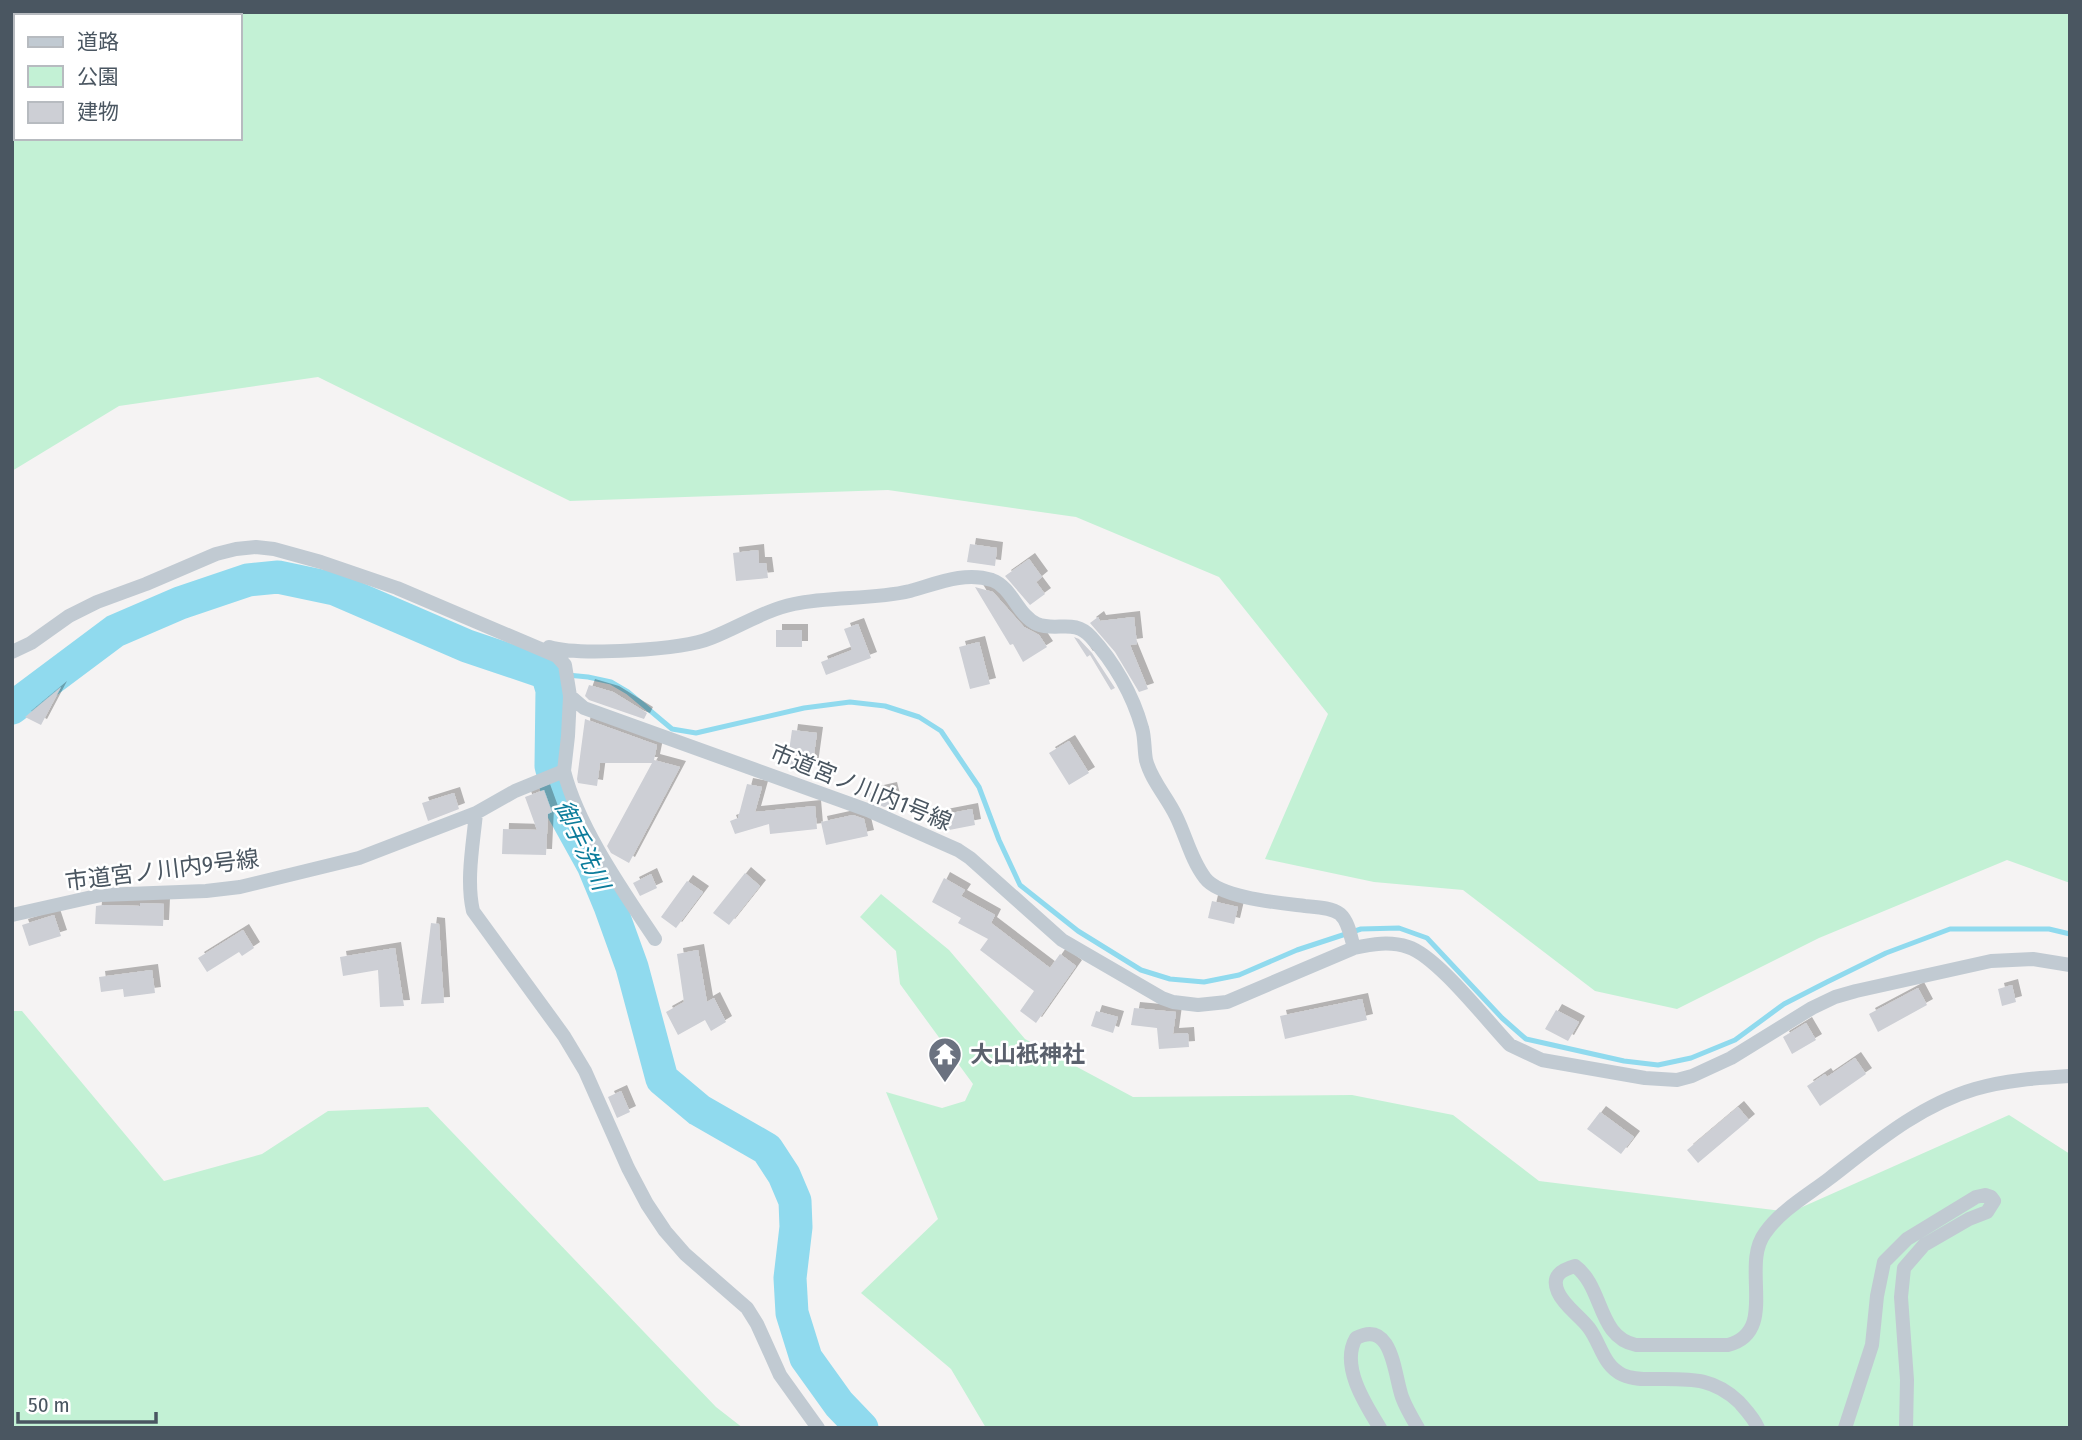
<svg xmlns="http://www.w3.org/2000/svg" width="2082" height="1440" font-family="'Fira Sans Condensed','Noto Sans JP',sans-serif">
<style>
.green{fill:#c3f1d5;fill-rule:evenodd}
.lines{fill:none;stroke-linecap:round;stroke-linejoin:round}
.stream{stroke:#90daee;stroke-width:5}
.river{stroke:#90daee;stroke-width:33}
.building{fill:#cdcfd5;filter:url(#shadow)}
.street{stroke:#c1cad2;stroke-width:14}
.labels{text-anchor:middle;stroke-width:5;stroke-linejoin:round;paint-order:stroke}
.street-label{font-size:23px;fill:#4a5661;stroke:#fff}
.worship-label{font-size:23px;font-weight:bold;fill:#5b616d;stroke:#fff;text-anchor:start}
.water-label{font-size:24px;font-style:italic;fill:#0c7c9b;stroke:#fff}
</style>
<defs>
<filter id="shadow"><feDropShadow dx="6" dy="-6" stdDeviation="0" flood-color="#0004"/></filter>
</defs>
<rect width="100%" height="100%" fill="#f5f3f3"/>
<path class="green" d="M12,12H2070V883L2007,860L1819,938L1677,1009L1595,991L1463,890L1374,882L1265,859L1328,714L1219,577L1076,517L888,490L570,501L318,377L119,406L12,471ZM16,16H240V138H16Z
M881,894L949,950L1025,1039L1133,1097L1352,1095L1453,1115L1539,1181L1791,1212L2009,1115L2070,1154V1428H986L951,1369L861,1293L938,1219L886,1092L942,1108L965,1101L973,1084L900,984L896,951L860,917Z
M12,1011H22L164,1181L262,1154L328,1111L428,1107L716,1407L743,1428H12Z"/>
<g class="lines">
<path class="stream" d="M547,673L588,677L611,682L628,692L672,729L696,733L804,708L850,702L885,706L919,717L941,731L979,787L999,840L1020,885L1078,931L1141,970L1170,979L1204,982L1239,975L1297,950L1361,929L1399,928L1427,938L1502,1018L1526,1039L1624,1061L1658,1065L1691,1058L1735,1040L1784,1004L1827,982L1886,953L1950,929H2049L2070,934"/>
<path class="river" d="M12,708L115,631L180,603L248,580L278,577L335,589L467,646L547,673L552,690L551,766L562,809L593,865L610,906L632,967L662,1079L699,1110L767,1149L784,1175L795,1201L796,1227L790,1278L792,1313L806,1358L839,1404L862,1428"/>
</g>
<path class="building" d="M970,544L997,548L995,566L967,562Z
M758,550L759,563H766L768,578L736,581L733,553Z
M1029,559L1042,577L1036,582L1045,594L1030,605L1005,576Z
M975,587L993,592L1024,627L1039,635L1047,647L1023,662L1013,644L1010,645Z
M1098,617L1100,621L1134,617L1137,644L1130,645L1148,689L1139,692L1115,652L1090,623Z
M858,624L871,658L826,675L821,662L852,650L844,629Z
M776,630H802V647H776Z
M1074,637L1079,639L1092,653L1115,688L1111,690L1090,655L1087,657Z
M979,642L990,684L970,689L959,647Z
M589,685L613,692L647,713L644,719L589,700L585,696Z
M61,687L41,725L25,717Z
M585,719L657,745L654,760L680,767L629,863L611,853L607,846L652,763H600L597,786L578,783L577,779Z
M792,730L817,733L812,769L787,765Z
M1069,741L1089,773L1069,785L1049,753Z
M747,784L762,787L755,812L815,806L817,829L770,834L769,824L735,834L730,821L738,818Z
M891,788L895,804L884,807L870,801L869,793Z
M544,790L552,812L548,814L546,855L502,854L503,829L537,830L525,797Z
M454,793L459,809L428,821L422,803Z
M972,809L975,825L944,831L941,815Z
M853,815L864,819L868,836L826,845L821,822Z
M745,873L760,886L729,925L713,913Z
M651,874L657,888L640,896L633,883Z
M944,878L965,890L961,896L995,915L991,923L1050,968L1060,954L1076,966L1036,1023L1020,1011L1034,991L980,950L988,939L958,923L961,918L932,902Z
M687,881L703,892L676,928L661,917Z
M1212,901L1238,907L1234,924L1208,918Z
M140,903L164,904L163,926L95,924L96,906L103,905L140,906Z
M54,915L61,936L29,946L22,925Z
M431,923L439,924L444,1003L421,1004Z
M243,930L254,948L242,956L239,952L207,972L198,958Z
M395,948L404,1006L380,1007L378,970L343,976L340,957Z
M698,950L707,1002L714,998L726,1022L711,1031L705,1020L678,1035L666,1012L684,1002L677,954Z
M152,970L155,993L124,997L123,989L101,992L99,977Z
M2012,985L2016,1002L2002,1006L1998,989Z
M1918,988L1927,1005L1878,1032L1869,1014Z
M1362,999L1367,1020L1285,1039L1280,1016Z
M1134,1008L1176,1012L1173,1034L1188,1033L1189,1047L1159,1049L1157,1028L1131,1025Z
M1556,1010L1579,1022L1568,1041L1545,1029Z
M1096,1011L1118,1017L1113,1033L1091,1026Z
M1806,1023L1816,1040L1792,1054L1783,1037Z
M1855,1058L1866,1074L1820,1106L1807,1086L1825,1074L1827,1077Z
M621,1091L630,1112L617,1118L608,1097Z
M1738,1107L1749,1120L1698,1163L1687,1150Z
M1600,1112L1634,1137L1621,1154L1587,1129Z"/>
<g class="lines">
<path class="street" d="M549,647C579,656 682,650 711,638C739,627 765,610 794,604C832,596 872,600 910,591C936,584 964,571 992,580C1012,587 1018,616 1037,624C1057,632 1074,618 1091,637C1114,662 1133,695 1142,728C1145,738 1144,749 1146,760C1151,780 1167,797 1176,816C1186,836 1191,860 1205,878C1220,898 1281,903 1305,906C1316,907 1331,907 1340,914C1349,922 1351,938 1354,948
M12,652L31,643L69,616L97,602L146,584L216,554L236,549L256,547L274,549L321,562L397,588L557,656L565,665L570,696L584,708L870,811L958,850L970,858L1062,940L1162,998L1173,1002L1198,1005L1227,1002L1354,948C1372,944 1390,941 1408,947C1437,956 1487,1021 1510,1045L1542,1060L1645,1078L1677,1080L1692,1076L1731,1058L1812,1008L1835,997L1856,991L1991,961L2033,959L2070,965
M570,696L568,736L564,771L515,791L476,813C473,845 466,880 473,911L564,1036L585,1071L628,1168L647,1204L665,1231L685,1254L747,1308L757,1324L780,1375L818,1428
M564,771C578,827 623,891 655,939
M12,915L101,895L206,891L240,887L359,858L476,813
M1380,1428C1365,1404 1340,1365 1356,1338C1393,1319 1394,1375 1402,1397C1406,1408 1412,1418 1418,1428
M1758,1428C1754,1418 1746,1410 1739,1402C1714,1378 1692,1379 1660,1379C1648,1379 1634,1380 1623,1375C1603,1366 1601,1344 1589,1328C1580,1316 1564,1306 1558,1292C1551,1276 1561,1270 1575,1266C1604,1287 1597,1337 1636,1345H1728C1779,1332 1740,1266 1765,1233C1781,1210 1808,1195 1830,1178C1874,1144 1920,1105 1975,1089C2005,1080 2038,1078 2070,1076
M1845,1428L1872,1345L1877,1296L1884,1262L1907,1239L1976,1197L1985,1195L1991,1197L1994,1201L1987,1212L1969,1219L1924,1245L1904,1268L1901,1297L1907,1380L1906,1428"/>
</g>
<defs>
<g id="temple-pin" transform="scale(1.75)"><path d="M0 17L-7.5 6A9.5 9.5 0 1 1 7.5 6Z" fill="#6b7280" stroke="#fff"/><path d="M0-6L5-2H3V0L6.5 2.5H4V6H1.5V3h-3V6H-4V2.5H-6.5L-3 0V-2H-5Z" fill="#fff"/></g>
</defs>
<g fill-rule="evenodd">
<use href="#temple-pin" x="945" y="1054"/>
</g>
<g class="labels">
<g class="street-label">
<text transform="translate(861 787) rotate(22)" y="8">市道宮ノ川内1号線</text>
<text transform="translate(162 870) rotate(-7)" y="8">市道宮ノ川内9号線</text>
</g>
<g class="worship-label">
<text x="970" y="1062">大山衹神社</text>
</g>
<g class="water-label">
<text transform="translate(582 845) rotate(65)" y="8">御手洗川</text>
</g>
</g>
<rect width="2082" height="1440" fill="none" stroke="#4a5661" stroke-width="28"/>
<rect x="14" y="14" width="228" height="126" fill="#ffffff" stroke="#b7bbc0" stroke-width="2"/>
<rect x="28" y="37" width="35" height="10" fill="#c1cad2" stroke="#b7bbc0" stroke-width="2"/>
<text x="77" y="49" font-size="21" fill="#4a5661">道路</text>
<rect x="28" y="66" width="35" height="21" fill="#c3f1d5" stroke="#b7bbc0" stroke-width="2"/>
<text x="77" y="84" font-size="21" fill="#4a5661">公園</text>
<rect x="28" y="102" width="35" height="21" fill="#cdcfd5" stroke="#b7bbc0" stroke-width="2"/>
<text x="77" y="119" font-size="21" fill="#4a5661">建物</text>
<path d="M18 1412v10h138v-10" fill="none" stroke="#4a5661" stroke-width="3.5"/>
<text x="28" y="1412" font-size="21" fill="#4a5661" stroke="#ffffff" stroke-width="5" paint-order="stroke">50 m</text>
</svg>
